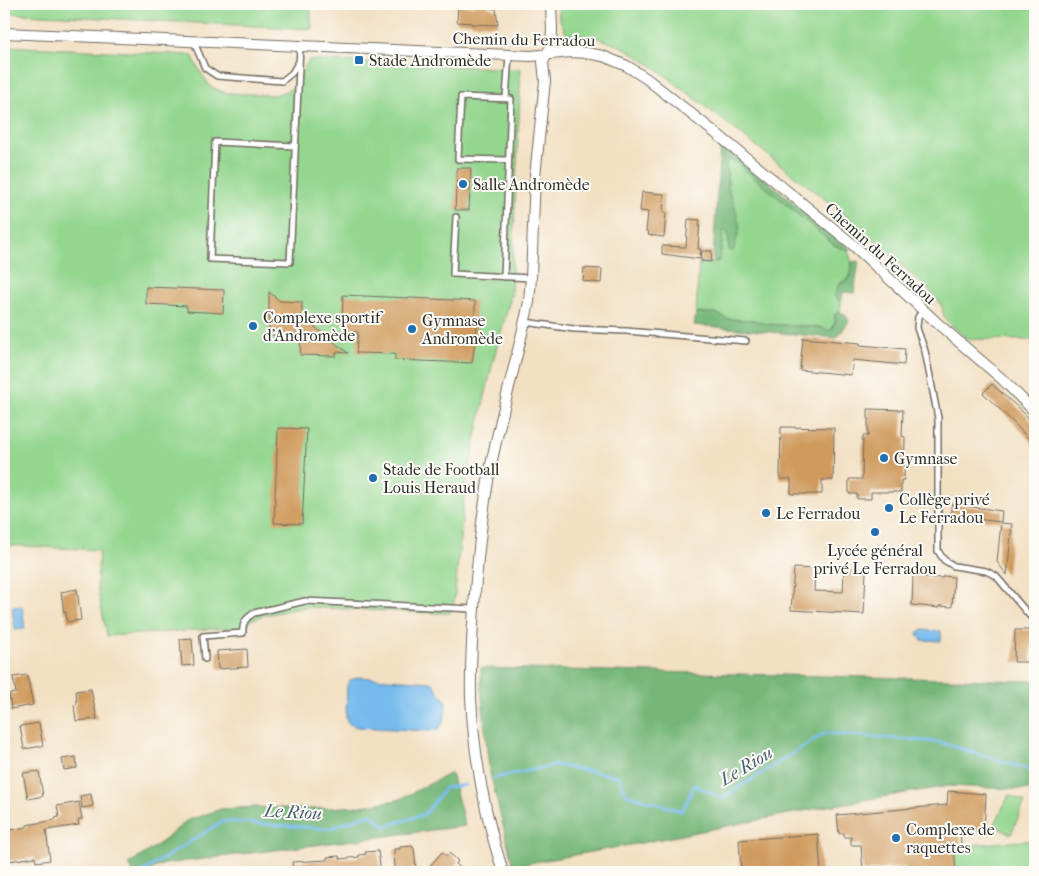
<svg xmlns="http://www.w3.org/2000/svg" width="1039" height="876" font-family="'IM FELL French Canon',serif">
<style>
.green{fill:#93d68e;stroke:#5f805c}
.forest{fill:#76b779;stroke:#507152}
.water{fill:#76bbed;stroke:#50738c}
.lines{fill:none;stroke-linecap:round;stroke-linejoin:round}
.stream{stroke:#76bbed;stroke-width:3}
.building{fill:#cf9a5c}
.service-casing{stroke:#716a60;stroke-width:8}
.minor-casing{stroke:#716a60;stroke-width:12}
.service{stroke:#fff;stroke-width:5}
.minor{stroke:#fff;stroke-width:10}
.poi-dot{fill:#1f6fb2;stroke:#fdfcf7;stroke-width:2}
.labels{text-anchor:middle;stroke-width:4;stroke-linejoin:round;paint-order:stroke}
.street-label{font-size:16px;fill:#2b2b2b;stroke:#fdfcf7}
.poi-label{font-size:16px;fill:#2b2b2b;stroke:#fdfcf7;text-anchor:start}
.water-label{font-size:18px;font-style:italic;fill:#455d6f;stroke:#fdfcf7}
</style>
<rect width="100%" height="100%" fill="#fdfcf7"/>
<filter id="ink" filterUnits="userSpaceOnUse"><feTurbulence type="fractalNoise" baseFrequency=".02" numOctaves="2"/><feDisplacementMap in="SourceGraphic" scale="10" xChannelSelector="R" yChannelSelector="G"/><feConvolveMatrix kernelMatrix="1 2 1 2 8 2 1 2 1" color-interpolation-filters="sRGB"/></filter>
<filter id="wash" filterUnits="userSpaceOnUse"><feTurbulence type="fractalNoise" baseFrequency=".0096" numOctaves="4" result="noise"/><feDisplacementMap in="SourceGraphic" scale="20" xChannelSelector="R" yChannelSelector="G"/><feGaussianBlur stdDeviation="1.12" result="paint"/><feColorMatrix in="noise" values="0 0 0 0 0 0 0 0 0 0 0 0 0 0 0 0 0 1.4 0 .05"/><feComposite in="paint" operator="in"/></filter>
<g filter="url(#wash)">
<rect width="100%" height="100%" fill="#f2e0c3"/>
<path class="green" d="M4,4H310L312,29L4,13Z
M558,4H1035V340L967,339L944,318L942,307L935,296L858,225L657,69L623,47L595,37L567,35L559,18Z
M4,46L192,55L199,70L211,87L226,93L275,95L286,91L293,88L309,60L521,69L511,296L494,357L479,422L465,488L454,602L450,613H435L305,607L265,615L251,620L247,626L243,627L107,636L97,586L99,550L4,545Z
M730,159L736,162L834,245L848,251C854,267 856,275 839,284L835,295L841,303L840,312L835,314V322L831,331L819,327L766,324L754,320L728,319L716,313H696L699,263L715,262L719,261L724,230L728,233L729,250L735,206L729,192L726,164Z
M1009,795L1025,802L1011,834L994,826Z
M1035,840V872H956L954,846Z"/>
<path class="forest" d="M722,147L731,151L850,249L848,251L834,245L736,162L730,159L726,164L729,192L735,206L740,228L733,252L729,250L728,233L724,230L719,261L715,262L713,259L720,148Z
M859,261L854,293L843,292L841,303L835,296L839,284C851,278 852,275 852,262Z
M840,312L845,314L849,321L837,338L694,325L696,313H716L728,319L754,320L766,324L819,327L831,331L835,322V314Z
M481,668L1035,681V790L948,786L834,805L641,843L513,866L489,769L481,689Z
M451,773L465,826L164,864L145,872H133L129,864L162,842L186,821L221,809L256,807L310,809L361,806L398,800Z"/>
<path class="water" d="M22,606L25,629L15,630L12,607Z
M922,630L941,631V641L921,640V638L918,635V633L921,631Z
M359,677L431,682L434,684L440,694L446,700C446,712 446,721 438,730L429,731L357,727C351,725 347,724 346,717L347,686L350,680Z"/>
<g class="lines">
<path class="stream" d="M494,778L555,765L618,776L626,794L682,811L695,785L722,798L825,733L939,742L1035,771
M142,872L223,821L328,829L370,814L386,826L425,814L445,788L465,785"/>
</g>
<g id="blocks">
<path class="building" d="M474,4H488V7H491V8L496,9L498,25L471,24L472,23L457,22L458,5L474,6Z
M457,168H471L469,210H455Z
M642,192L664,194L663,213H666L664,237L648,235L649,232L646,231L648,212L640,211Z
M688,219L700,220L698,249H701L700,259L662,254V246L686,247Z
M702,251H712L711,262L701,261Z
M584,268L602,269L601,283L583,281Z
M146,287L224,290L223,313L187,311V306L146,304Z
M269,292L280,301L302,302V317L348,353L336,352V356L300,355L301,337L269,335Z
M343,295L475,301V319H478L472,363L395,360V354L356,353L358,332L346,331V325L342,324Z
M803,338L860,343V345L905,349L904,365L853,360L851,375L800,370Z
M992,384L1025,414L1035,426V446L1015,424L983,393Z
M868,409L903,410L902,436L905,437L904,480H901V492H871V499H857V494H849V479H862L863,436H868Z
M781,427L834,428L833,480H822V494H791V479H780Z
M278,428L307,429L302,524L274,523Z
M952,504L1002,511L1001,522L950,516Z
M1001,523L1012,524L1007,575L997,562Z
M794,568L815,569L814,591L843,592L844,571H866L864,614L791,610Z
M913,575H924V577L943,578V576L954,577L952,607L939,606V608L912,605Z
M77,589L81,620L67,622L66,612L64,613L61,592Z
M1015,630H1032L1031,662H1014Z
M192,638L194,665L182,666L180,639Z
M247,649L248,667L218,669L217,651Z
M27,675L33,705L11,709L9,694L16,693L13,677Z
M91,689L97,719L76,721L74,705L77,704L76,691Z
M39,723L43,746L24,749L20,726Z
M76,757L77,768L64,770L62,759Z
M39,771L43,796L28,799L23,773Z
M948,791L986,794L984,832L960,831L961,845L954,846L956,872H906L905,867L863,871L861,845H851V837H844V833L839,834L837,815L947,805Z
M91,794L93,806L82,808L80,796Z
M79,802L82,819L78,820L79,825L46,830L50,860L36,862L35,857L9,861L5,840H7L5,831L27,827V825L55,820V818L59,817L57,806Z
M818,834L821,872H741L739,840Z
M412,846L413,848H414L416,868H413V869L408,870L395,869L394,849H400V847Z
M378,851L381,872H293L292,862L327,860V857L339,856L340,859L359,857V855L366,854L365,852Z
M442,852L447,856L449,853L454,857L458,861L456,864L465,872H435L429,867Z"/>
</g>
</g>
<g filter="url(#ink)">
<use href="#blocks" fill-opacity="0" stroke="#716a60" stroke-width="1"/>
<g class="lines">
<g class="service-casing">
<path id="service" d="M194,42L205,68L217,76L282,81L292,73L298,63
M506,98L509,55
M295,146L215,142L210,259L290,262L300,46
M456,217L453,274L531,278
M504,277L511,99L461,97L458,159L508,160
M923,310L918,317L917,328L925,351L938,418V551L944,560L954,566L986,571L996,576L1035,622
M525,322L574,329L626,331L746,341
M205,659L203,636L243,633C242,623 245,619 254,613L305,601L473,609"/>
</g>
<g class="minor-casing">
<path id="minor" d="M4,33L531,56L571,52L587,53L603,56L627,66L647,79L718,135L851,243L936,322L1002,379L1035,412
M503,872C485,816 474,757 471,698C470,659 473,619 476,580C479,545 483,510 489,475C500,417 517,360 529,302L531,278L535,176L545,81L543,62L551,46L552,30L551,4"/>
</g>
<use href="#service" class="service"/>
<use href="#minor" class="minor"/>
</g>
</g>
<g class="poi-dot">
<rect x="354" y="55" width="10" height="10" rx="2.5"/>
<circle cx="463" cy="184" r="5"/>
<circle cx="253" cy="326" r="5"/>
<circle cx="412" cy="329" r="5"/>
<circle cx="884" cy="458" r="5"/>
<circle cx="373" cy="478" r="5"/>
<circle cx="889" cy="508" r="5"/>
<circle cx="766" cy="513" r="5"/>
<circle cx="875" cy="532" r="5"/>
<circle cx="896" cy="838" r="5"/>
</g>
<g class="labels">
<g class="street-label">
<text transform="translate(524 39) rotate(1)" y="6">Chemin du Ferradou</text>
<text transform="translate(881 253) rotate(42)" y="6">Chemin du Ferradou</text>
</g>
<g class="poi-label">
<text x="369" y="66">Stade Andromède</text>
<text x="473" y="190">Salle Andromède</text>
<text x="263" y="323">Complexe sportif<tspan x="263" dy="18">d'Andromède</tspan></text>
<text x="422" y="326">Gymnase<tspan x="422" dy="18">Andromède</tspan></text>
<text x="894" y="464">Gymnase</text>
<text x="383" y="475">Stade de Football<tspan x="383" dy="18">Louis Heraud</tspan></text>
<text x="899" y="505">Collège privé<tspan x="899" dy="18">Le Ferradou</tspan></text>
<text x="776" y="519">Le Ferradou</text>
<text x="875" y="556" text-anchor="middle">Lycée général<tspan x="875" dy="18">privé Le Ferradou</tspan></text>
<text x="906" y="835">Complexe de<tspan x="906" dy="18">raquettes</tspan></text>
</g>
<g class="water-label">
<text transform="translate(746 766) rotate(-31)" y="6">Le Riou</text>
<text transform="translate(293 812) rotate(3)" y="6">Le Riou</text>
</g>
</g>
<rect width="1039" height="876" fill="none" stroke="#fdfcf7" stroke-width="20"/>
</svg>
